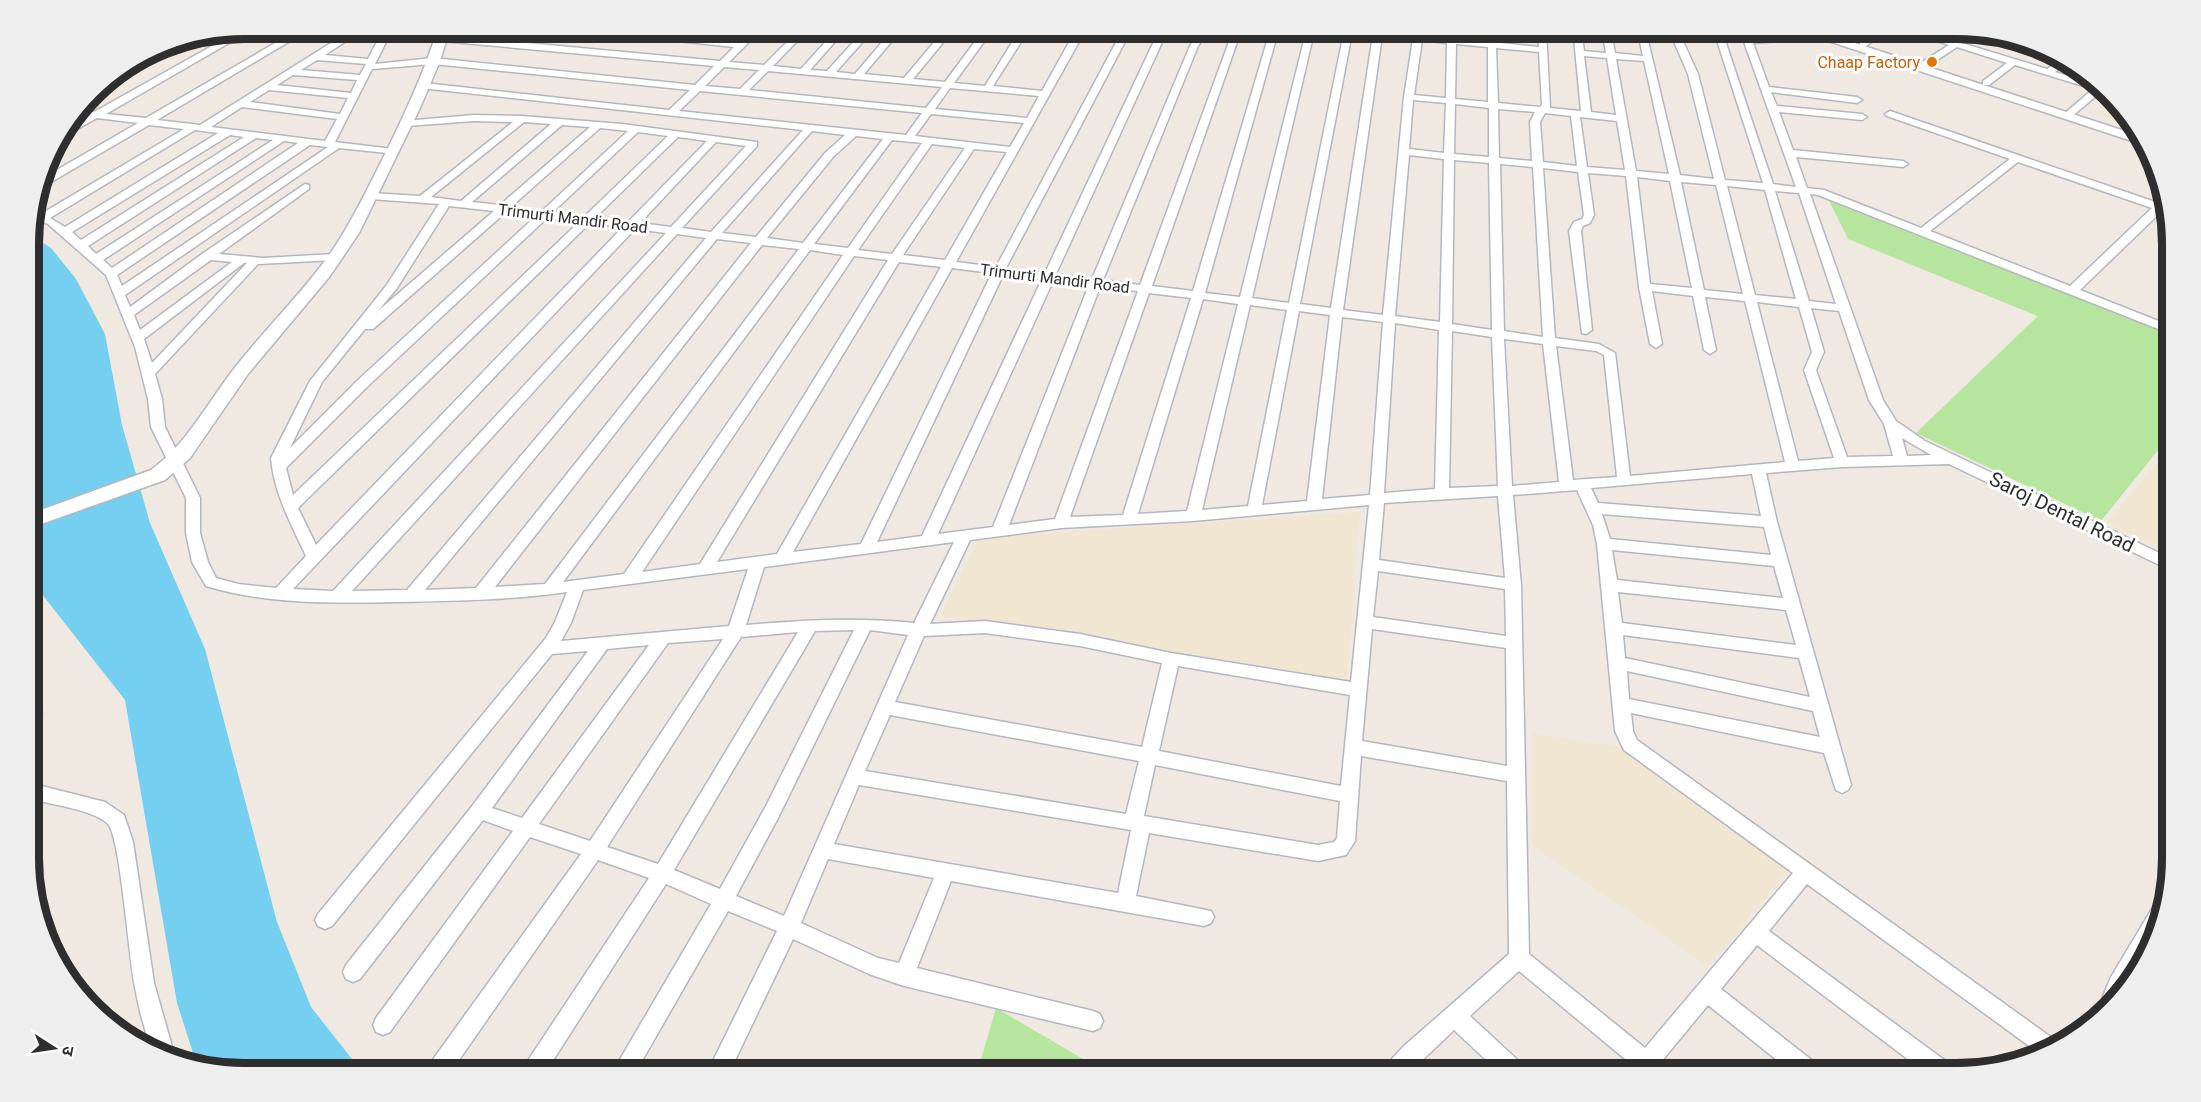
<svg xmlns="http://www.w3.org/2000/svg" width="2201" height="1102" font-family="Roboto,'Noto Sans Devanagari',sans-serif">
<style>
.education{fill:#f0e6d1}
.green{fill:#b6e59e}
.water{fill:#75cff0}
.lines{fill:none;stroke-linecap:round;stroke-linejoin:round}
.street-casing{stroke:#b4b7c1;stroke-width:3}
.secondary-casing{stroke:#b4b7c1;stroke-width:3}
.street{fill:#fff;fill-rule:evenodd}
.secondary{fill:#fff;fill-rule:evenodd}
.food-dot{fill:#e8710a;stroke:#fff;stroke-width:2}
.labels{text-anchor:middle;stroke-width:6;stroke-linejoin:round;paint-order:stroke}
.far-food-label{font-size:16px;fill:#c56008;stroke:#fff;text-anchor:end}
.far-street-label{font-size:16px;fill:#2e2e2e;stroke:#fff}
.street-label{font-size:20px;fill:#2e2e2e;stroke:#fff}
.rim{fill:none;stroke:#2e2e2e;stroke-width:8}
</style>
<rect width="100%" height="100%" fill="#efe9e1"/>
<path class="education" d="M2111,99L2128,113L2133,126L2094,113Z
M2171,446L2172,555L2107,523Z
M1360,512L1346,688L940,616L979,538Z
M1532,733L1631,749L1792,866L1708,966L1532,845Z"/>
<path class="green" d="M1829,201L2171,335V434L2101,521L1916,433L2038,316L1848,239Z
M996,1008L1107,1073H977Z"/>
<path class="water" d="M29,234L51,248L76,279L105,334L122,425L150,523L205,649L277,922L311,1007L363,1073H244L196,1062L177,1003L125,700L34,584L30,567Z"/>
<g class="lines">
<g class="street-casing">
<path id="street" d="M244,28H255L106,114L146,118L301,28H312L157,120L200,125L355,28H366L325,55L368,59L384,28H393L375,64L433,58L695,85L714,66L441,41L437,38L441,35L720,61L734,47L557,28H594L739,42L754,28H763L729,62L764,65L801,28H810L773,66L801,69L838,28H847L810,70L827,71L866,28H875L836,72L855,74L894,28H903L864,74L904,78L946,28H955L913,79L945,82L985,28H994L954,83L985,86L1021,28H1030L993,86L1042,91L1077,28H1108L1158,34L1164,28H1173L1164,38L1056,274L1092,279L1190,46L1202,28H1211L1198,46L1103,280L1140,285L1234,28H1242L1152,286L1193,291L1271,28H1279L1205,293L1240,297L1307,28H1315L1252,298L1289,303L1344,32L1322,28H1356L1414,34L1415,28H1423L1422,35L1447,38L1448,28H1456V39L1482,41V28H1490L1491,42L1539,47L1538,28H1546L1550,108L1581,111L1573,28H1581L1584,51L1606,53L1602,28H1610L1615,53L1643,56L1637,28H1645L1680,175L1714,179L1688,74L1668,28H1677L1698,74L1725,180L1763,183L1713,28H1721L1773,184L1796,187L1744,42L1761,36L1820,33L1824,36L1823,38L1753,43L1769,87L1857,97L1862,100L1857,103L1771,92L1777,106L1862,114L1867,117L1862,120L1779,112L1793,150L1903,161L1908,164L1903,167L1796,157L1807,188L1824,190L1921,228L2010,159L1887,116L1885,114L1890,111L2158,203L2164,199L2167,206L2080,290L2171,326V334L1818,195L1810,194L1883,400L1896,421L1925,441L2172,559V571L1949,464L1842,467L1766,473L1777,522L1851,785L1848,790L1842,793L1836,790L1824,753L1631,713L1633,731L1637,740L2055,1040L2057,1044L2036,1051L1807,884L1769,931L1951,1065L1954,1073H1926L1757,945L1721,989L1818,1065L1821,1073H1793L1708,1005L1661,1062L1669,1073H1642L1519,971L1470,1016L1523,1065L1526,1073H1500L1454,1030L1409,1073H1383L1386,1065L1404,1046L1509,954L1507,781L1361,756L1355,841L1346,855L1318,861L1149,833L1136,896L1211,911L1214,917L1211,923L1204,926L951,881L917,968L1093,1011L1100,1014L1103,1021L1100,1028L1093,1031L904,986L869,974L793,939L729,1073H707L777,931L728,911L635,1073H612L711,904L666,884L545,1073H522L525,1065L649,878L598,860L450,1073H426L429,1065L581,854L530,837L390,1032L383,1035L376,1032L373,1025L376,1018L513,831L483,820L360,979L353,982L346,979L343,972L346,965L473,805L588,651L552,654L332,926L325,929L318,926L315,920L318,914L546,638L555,622L567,592C511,600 453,601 397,602C332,603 268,605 206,586L192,562L186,533V498L151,427L148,399L135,347L106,275L48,224L32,218L34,212L41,214L184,129L149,125L46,185L41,186L43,178L138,123L97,118L65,136H60L67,127L86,117L76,115L80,110L94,112ZM1085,31L1120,35L996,267L956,262ZM1352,33L1373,35L1331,308L1300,304ZM1128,36L1155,39L1045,273L1006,268ZM1382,36L1413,39L1404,97L1383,315L1343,310ZM1422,40L1447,43L1446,98L1414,95ZM1456,44L1488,47V102L1455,99ZM1496,48L1539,52L1542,105L1540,107L1498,103ZM1584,56L1607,58L1616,115L1591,112ZM1616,59L1644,61L1669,174L1636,171ZM317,60L366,64L360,75L301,70ZM433,64L690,90L669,110L424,83L419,86L421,88L803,130L711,232L682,228L757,146V142L622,124L522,116L474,115L404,121L402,123L407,126L474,121L513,122L420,196L371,193L366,196L371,199L439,204L386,286L310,381L271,458C274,493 291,524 306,556L276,588L238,584L216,578L208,562L200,533V498L165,427L162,399L155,374L258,264L335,260L341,257L335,254L263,258L219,254L309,189V185L305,184L202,254L130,307L125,295L339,148L397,154L398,152L393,149L335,142L372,69ZM724,67L759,70L740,89L705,86ZM768,71L942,87L926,108L749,90ZM293,75L357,80L351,93L277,85ZM950,88L1039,96L1027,118L935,109ZM269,90L348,98L340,114L250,102ZM700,91L922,113L906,135L679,111ZM1413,100L1446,103L1444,153L1409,149ZM1455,104L1489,108V157L1454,154ZM242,107L337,119L325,141L211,127ZM1498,109L1535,112L1530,122L1532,161L1499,158ZM1545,113L1571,116L1577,166L1543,162L1540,122ZM931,114L1024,123L1010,147L915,136ZM1580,117L1617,121L1625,170L1587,167ZM524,122L551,124L461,201L431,197ZM562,125L590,127L500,205L472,202ZM600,128L628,131L542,211L511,207ZM195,130L218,133L65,227L50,218ZM812,131L845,135L825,153L756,237L722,233ZM638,132L668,136L585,216L553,212ZM230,135L244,137L81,240L72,232ZM856,136L883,139L803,243L767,238L833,157ZM678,137L707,141L629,221L596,217ZM256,138L273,140L96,254L88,246ZM892,140L922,143L848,248L814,244ZM284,141L298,143L112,268L103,260ZM716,142L746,146L671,227L640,223ZM932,144L965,148L892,254L858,250ZM310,145L328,147L122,286L117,275ZM974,149L1007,152L945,260L903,255ZM1409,155L1444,159L1440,322L1395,316ZM1454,160L1489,163L1492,330L1452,324ZM2018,162L2152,208L2070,286L1930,231ZM1500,164L1533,167L1543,337L1504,331ZM1543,168L1578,172L1584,215L1582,219L1574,222L1569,231L1582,333L1586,334L1592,330L1581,231L1583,226L1590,223L1594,215L1588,173L1626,176L1639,287L1650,344L1656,348L1662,344L1652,291L1693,296L1704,350L1710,354L1716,350L1705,297L1745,301L1785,462L1630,476L1615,353L1599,344L1555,338ZM1637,177L1670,181L1692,288L1650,284ZM1681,182L1716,185L1743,294L1704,290ZM1727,186L1765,190L1796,299L1755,295ZM1775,191L1799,193L1836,304L1809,301ZM449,206L494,211L378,311L397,288ZM505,213L536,216L358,380L290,448L322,382L365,329H373ZM547,218L579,222L293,495L286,468L368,386ZM590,223L623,227L316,545L298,508ZM635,229L666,233L333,591L293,589ZM677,234L706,238L407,590L352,591ZM717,239L751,243L476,588L425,590ZM762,245L799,249L545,584L495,587ZM810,250L843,255L624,574L563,582ZM854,256L888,260L700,564L642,572ZM211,260L232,262L140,330L134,315ZM899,262L941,267L777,554L717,562ZM244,263H247L152,363L144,339ZM952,268L992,273L861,544L793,552ZM1003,275L1042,279L922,536L877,542ZM1053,281L1089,285L993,527L938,534ZM1100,287L1138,291L1055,519L1009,525ZM1149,293L1191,298L1123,515L1070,517ZM1203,299L1238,304L1187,511L1138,514ZM1757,302L1799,307L1812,352L1804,370L1834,458L1798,461ZM1250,305L1287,310L1248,506L1202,510ZM1811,308L1839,311L1869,400L1884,424L1893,456L1847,457L1816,370L1824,352ZM1299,311L1330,315L1307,501L1262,505ZM1342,317L1383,322L1370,495L1322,499ZM1395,323L1439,330L1435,489L1384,493ZM1452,331L1492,337L1498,486L1449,488ZM1504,339L1543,344L1559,482L1512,486ZM1556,346L1596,351L1604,355L1617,477L1573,480ZM1902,438L1931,455L1907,456ZM1752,474L1761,516L1598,503L1591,488ZM1577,490L1593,525L1597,544L1615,731L1624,750L1793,873L1645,1048L1529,954L1521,585L1513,495ZM1498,496L1505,578L1379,560L1384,503ZM1369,505L1351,682L1171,653L1080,634L985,621L930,624L970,540L1061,528L1193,521ZM1602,514L1764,527L1771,555L1610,539ZM954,542L914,623C855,617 804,620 746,625L764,567ZM1612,550L1774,566L1783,598L1617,580ZM748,569L729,626L561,641L571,623L583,590ZM1378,571L1505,589L1506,636L1373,617ZM1618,592L1786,610L1796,645L1622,623ZM1372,629L1506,648L1507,766L1362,741ZM854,630L766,806L720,889L674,870L815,631ZM870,630L908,635L784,916L736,896L778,818ZM798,632L658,864L607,847L741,637ZM985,633L1080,646L1162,663L1142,747L895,702L924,636ZM1623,635L1799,658L1810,697L1625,658ZM723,639L590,841L539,824L668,643ZM649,645L522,818L492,808L607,649ZM1178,666L1350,695L1341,786L1159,751ZM1627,671L1813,711L1820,737L1629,699ZM890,715L1139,761L1126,814L865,771ZM1155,765L1340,801L1337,838L1334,842L1318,845L1144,816ZM859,785L1131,830L1118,893L834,844ZM828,859L934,878L899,963L878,958L801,923Z
M1880,28H1891L1866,46H1860V42Z
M1899,28H1914L1934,35L1943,28H1954L1942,37L2047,69L2062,59L2068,63L2055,72L2091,83L2102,91L2070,118H2064V114L2093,89L2015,65L1989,85H1983V81L2007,63L1957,47L1928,66H1922V62L1949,45Z
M171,43L170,46L147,58H141L162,45Z
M30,783L105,802L124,815L133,842L154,983L175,1057L153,1052C144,1030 138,1005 134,982C129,956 120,837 108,824C95,810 50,804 30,799Z
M2160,904L2162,905L2153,944L2141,964L2106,1003L2103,996L2111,977L2153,907Z"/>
</g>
<g class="secondary-casing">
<path id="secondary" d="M438,28H450L440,61L420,108L359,233L330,276L248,374L190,458L165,480L30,528V514L151,470C189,442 208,401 237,365C267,327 302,293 330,254C349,226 364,196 379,166C401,122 423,76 438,28Z
M1789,28H1809L2137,135L2141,144Z
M30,698L38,700C43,709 43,716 38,725L30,728Z"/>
</g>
<use href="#street" class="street"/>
<use href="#secondary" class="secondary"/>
</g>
<circle class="food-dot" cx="1932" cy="62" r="6"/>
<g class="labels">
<g class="far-food-label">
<text x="1920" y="68">Chaap Factory</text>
</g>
<g class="far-street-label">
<text transform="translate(573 218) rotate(7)" y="6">Trimurti Mandir Road</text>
<text transform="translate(1055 278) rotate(7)" y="6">Trimurti Mandir Road</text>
</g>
<g class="street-label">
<text transform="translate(2062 512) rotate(26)" y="7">Saroj Dental Road</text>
</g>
</g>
<path d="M0 0H2201V1102H0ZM244 39H1957A205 205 0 0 1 2162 244V858A205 205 0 0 1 1957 1063H244A205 205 0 0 1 39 858V244A205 205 0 0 1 244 39Z" fill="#eee" fill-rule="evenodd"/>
<path class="rim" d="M244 39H1957A205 205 0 0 1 2162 244V858A205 205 0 0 1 1957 1063H244A205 205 0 0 1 39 858V244A205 205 0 0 1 244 39Z"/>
<g transform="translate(54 1048) rotate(102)" stroke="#ffffff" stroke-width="4.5" paint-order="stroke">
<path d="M0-4.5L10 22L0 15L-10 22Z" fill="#2e2e2e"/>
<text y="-9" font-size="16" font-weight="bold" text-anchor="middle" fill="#2e2e2e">उ</text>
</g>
</svg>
